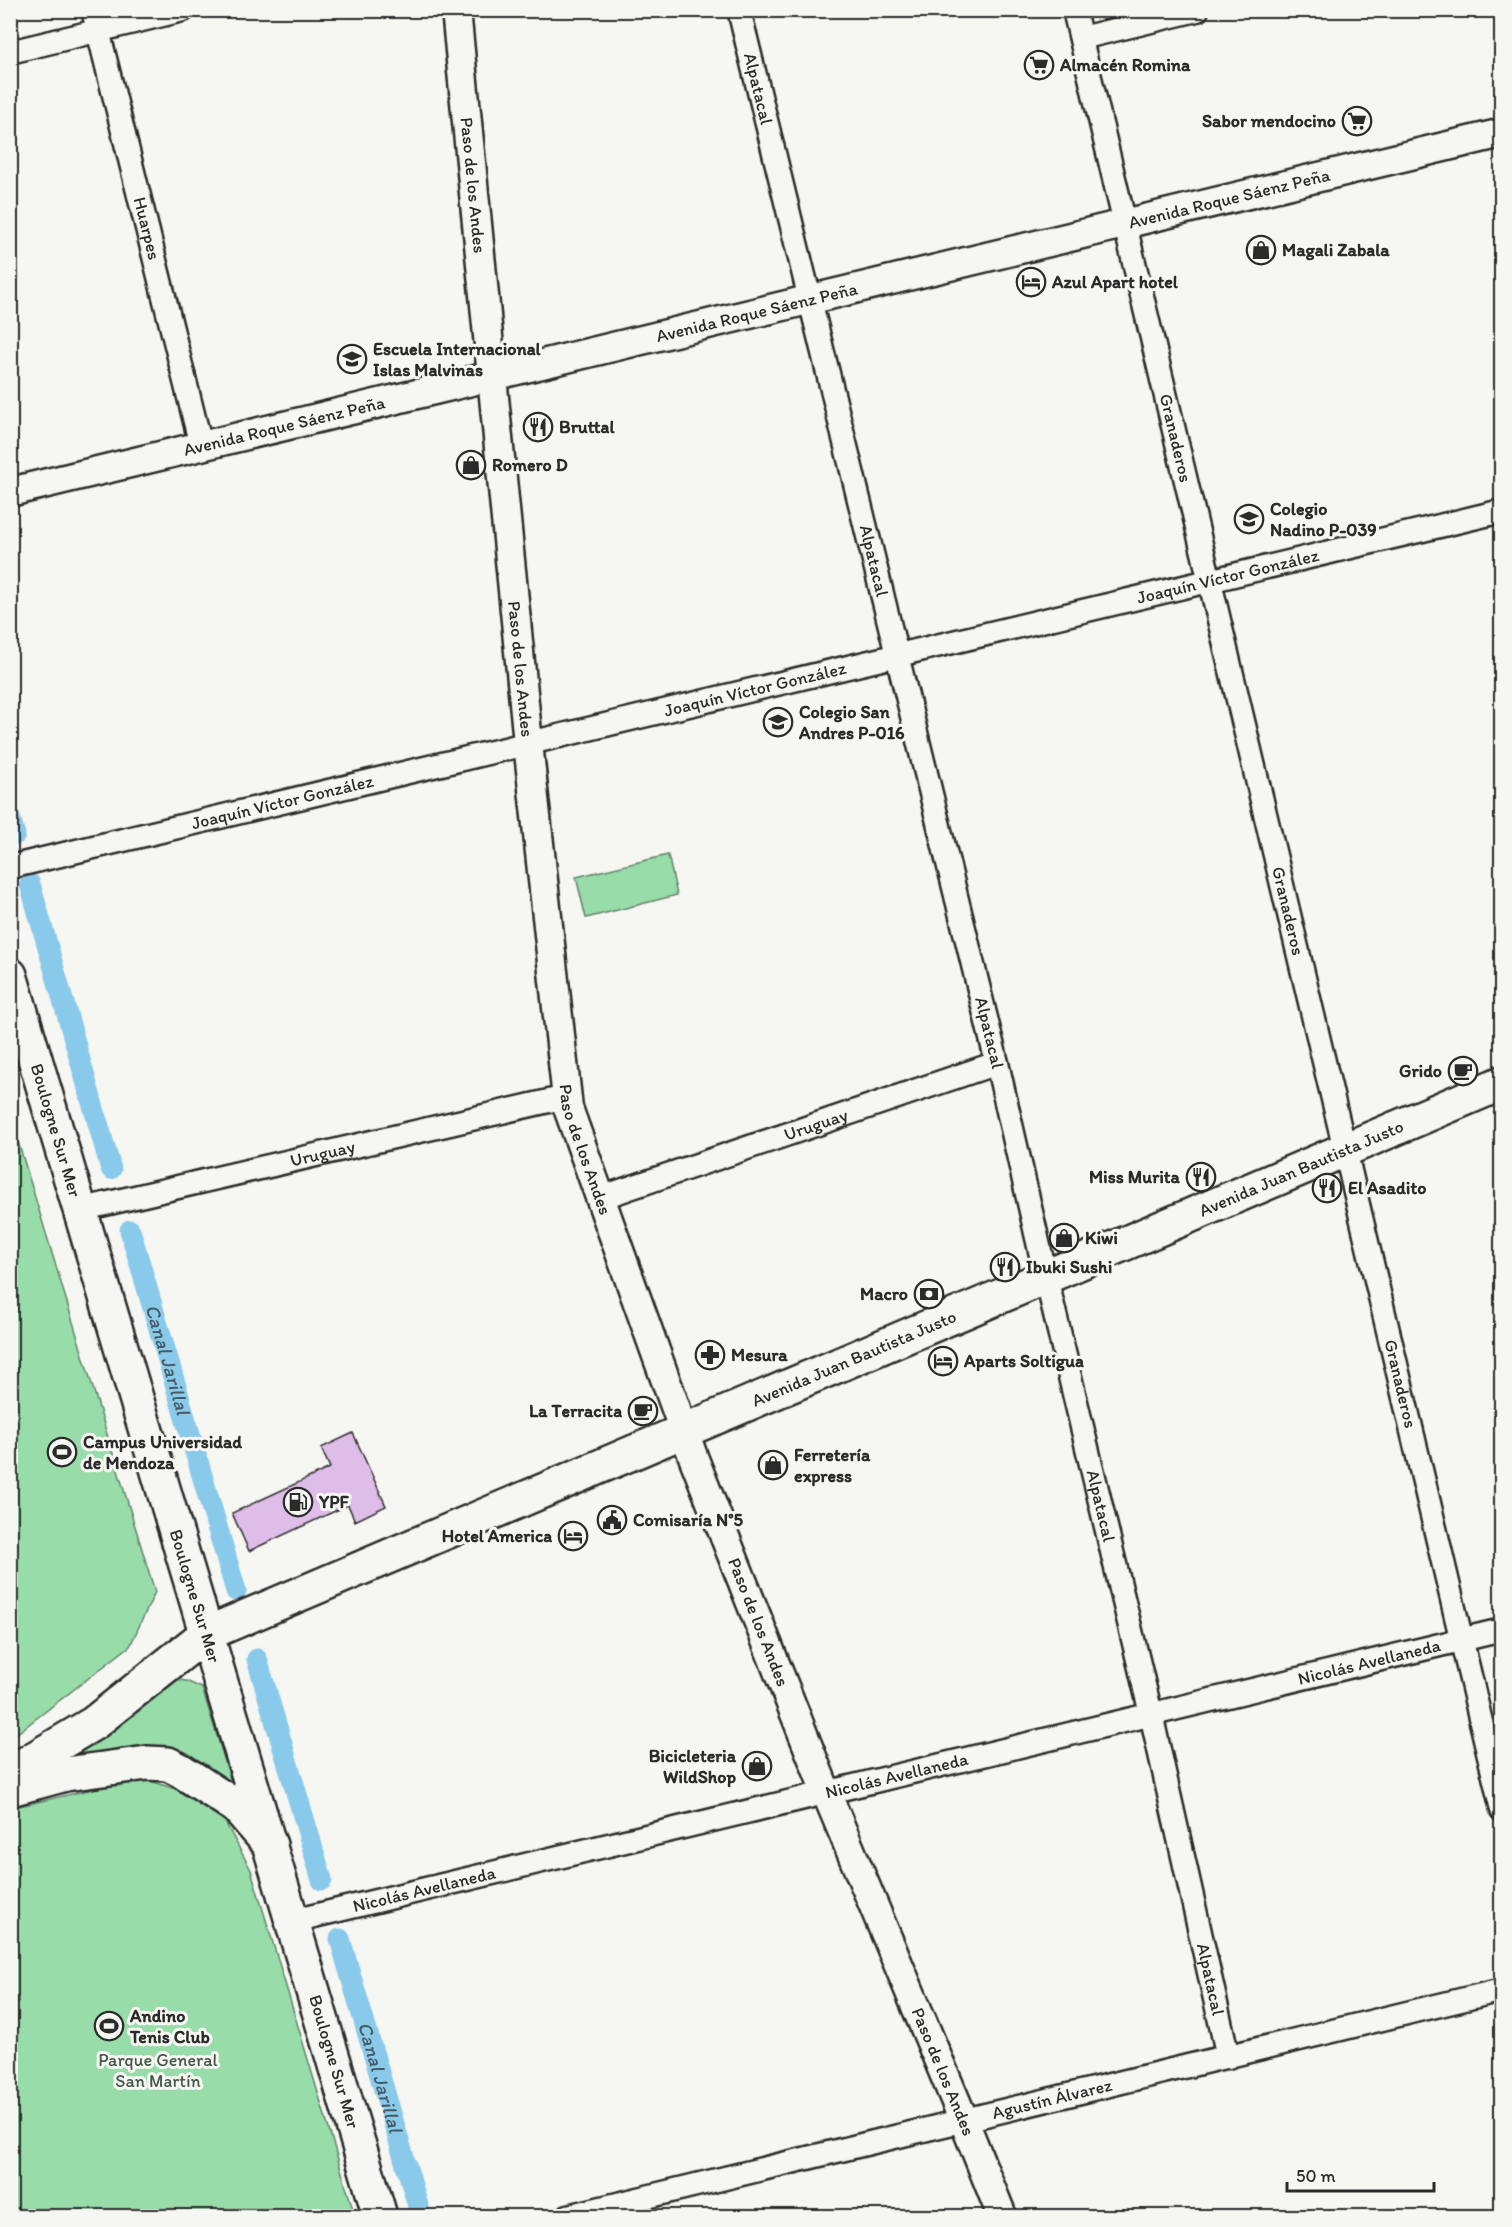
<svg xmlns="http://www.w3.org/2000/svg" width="1512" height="2227" font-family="Itim,sans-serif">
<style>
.green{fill:#97dca9;stroke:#61846a;stroke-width:1.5}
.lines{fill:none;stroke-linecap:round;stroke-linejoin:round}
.canal{stroke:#89c9ea;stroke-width:21}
.building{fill:#debde9;stroke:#2b2b2b;stroke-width:1.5}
.minor-casing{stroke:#2b2b2b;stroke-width:27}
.tertiary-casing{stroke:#2b2b2b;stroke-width:33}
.secondary-casing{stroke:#2b2b2b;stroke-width:38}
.primary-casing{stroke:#2b2b2b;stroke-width:38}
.minor{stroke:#f6f6f2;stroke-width:22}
.tertiary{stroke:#f6f6f2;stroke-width:28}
.secondary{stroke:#f6f6f2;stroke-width:33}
.primary{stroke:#f6f6f2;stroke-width:33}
.labels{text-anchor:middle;stroke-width:6;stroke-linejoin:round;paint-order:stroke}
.poi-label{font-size:18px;font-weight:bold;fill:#2b2b2b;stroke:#f6f6f2;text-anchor:start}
.street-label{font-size:18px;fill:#2b2b2b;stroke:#f6f6f2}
.park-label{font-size:18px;fill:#46574a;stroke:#f6f6f2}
.water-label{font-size:20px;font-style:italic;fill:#475a64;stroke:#f6f6f2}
</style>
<rect width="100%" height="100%" fill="#f6f6f2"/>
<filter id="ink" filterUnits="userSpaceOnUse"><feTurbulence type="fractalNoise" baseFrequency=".0167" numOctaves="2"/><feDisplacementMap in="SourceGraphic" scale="12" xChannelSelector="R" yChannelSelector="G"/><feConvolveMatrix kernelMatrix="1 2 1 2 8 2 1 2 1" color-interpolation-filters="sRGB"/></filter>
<g filter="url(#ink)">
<path class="green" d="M668,855L677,895L586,918L576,877Z
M10,1115L155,1592L130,1646L11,1738Z
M172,1679L186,1681L202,1688L233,1787L151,1752L25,1772Z
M141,1778L188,1793L225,1822L251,1870L355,2216H11V1808Z"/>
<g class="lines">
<g class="canal">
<path d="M10,818L15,835"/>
<path d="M30,884L111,1169"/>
<path id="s1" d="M130,1230L236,1591"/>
<path d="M257,1659L322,1880"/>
<path id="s2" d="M340,1939L421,2216"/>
</g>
</g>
<path class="building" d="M353,1433L386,1506L355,1521L348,1505L249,1551L232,1513L330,1468L321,1448Z"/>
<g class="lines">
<g class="minor-casing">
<g id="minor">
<path id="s3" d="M93,10L201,446"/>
<path id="s4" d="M739,10L997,1063L1046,1277L1151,1714L1228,2057"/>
<path id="s5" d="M1074,10L1502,1810"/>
<path d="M1081,38L1197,10"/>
<path d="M10,52L183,10"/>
<path id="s6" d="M10,867L1502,511"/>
<path id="s7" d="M600,1198L997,1063"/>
<path id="s8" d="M79,1210L566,1097"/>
<path id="s9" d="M293,1921L1502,1630"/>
<path id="s10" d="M568,2216L1502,1990"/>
</g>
</g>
<g class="tertiary-casing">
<g id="tertiary">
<path id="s11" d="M456,10L528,743L568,1108L694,1459L826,1792L964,2121L1002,2216"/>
<path id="s12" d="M10,492L1502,133"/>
</g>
</g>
<g class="secondary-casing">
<g id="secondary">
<path id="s13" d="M10,1773L94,1723L206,1634L1502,1083"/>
<path d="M10,1789L66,1774L147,1763L168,1764L180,1770L237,1807L270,1845"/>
</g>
</g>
<g class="primary-casing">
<g id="primary">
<path id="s14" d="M10,975C132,1389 258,1802 380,2216"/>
</g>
</g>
<use href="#minor" class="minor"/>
<use href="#tertiary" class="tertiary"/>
<use href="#secondary" class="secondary"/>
<use href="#primary" class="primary"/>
</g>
</g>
<defs>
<g id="supermarket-ring" transform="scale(1.5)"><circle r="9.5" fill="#f6f6f2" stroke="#2b2b2b" stroke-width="1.5"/><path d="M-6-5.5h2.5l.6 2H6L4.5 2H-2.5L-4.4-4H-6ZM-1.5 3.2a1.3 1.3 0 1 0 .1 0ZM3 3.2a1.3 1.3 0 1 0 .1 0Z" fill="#2b2b2b"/></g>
<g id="shop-ring" transform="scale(1.5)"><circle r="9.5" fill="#f6f6f2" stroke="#2b2b2b" stroke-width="1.5"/><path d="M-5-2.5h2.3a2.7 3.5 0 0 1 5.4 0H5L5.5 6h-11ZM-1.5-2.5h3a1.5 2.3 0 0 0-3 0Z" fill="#2b2b2b"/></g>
<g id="hotel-ring" transform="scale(1.5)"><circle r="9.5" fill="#f6f6f2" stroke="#2b2b2b" stroke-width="1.5"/><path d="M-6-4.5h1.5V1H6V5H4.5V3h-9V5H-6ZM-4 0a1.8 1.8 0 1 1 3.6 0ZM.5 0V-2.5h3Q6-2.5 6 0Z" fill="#2b2b2b"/></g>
<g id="university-ring" transform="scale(1.5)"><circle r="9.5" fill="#f6f6f2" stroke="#2b2b2b" stroke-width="1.5"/><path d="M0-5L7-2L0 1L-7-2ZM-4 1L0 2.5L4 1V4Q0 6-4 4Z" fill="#2b2b2b"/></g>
<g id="restaurant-ring" transform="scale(1.5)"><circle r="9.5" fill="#f6f6f2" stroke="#2b2b2b" stroke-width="1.5"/><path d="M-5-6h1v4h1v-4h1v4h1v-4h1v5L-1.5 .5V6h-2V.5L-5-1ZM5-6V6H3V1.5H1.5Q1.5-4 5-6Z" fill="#2b2b2b"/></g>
<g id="school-ring" transform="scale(1.5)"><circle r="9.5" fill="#f6f6f2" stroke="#2b2b2b" stroke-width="1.5"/><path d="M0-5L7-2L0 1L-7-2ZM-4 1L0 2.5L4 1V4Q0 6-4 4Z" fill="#2b2b2b"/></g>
<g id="cafe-ring" transform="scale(1.5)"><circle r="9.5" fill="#f6f6f2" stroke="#2b2b2b" stroke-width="1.5"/><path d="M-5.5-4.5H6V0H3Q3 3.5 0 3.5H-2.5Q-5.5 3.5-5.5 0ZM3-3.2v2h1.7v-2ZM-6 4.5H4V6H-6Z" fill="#2b2b2b"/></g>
<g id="bank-ring" transform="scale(1.5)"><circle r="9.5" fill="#f6f6f2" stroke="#2b2b2b" stroke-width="1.5"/><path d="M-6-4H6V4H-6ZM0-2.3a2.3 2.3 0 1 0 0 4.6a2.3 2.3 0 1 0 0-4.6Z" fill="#2b2b2b"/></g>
<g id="pharmacy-ring" transform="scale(1.5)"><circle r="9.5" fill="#f6f6f2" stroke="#2b2b2b" stroke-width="1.5"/><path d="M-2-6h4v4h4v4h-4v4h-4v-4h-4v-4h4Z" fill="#2b2b2b"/></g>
<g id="stadium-ring" transform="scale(1.5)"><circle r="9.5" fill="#f6f6f2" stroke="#2b2b2b" stroke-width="1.5"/><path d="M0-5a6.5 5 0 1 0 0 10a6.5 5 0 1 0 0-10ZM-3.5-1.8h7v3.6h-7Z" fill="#2b2b2b"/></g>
<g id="fuel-ring" transform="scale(1.5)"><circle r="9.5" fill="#f6f6f2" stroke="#2b2b2b" stroke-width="1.5"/><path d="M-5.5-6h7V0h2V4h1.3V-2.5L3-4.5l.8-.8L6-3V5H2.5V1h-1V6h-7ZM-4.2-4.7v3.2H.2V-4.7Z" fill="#2b2b2b"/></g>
<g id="civic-ring" transform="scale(1.5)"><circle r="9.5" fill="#f6f6f2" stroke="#2b2b2b" stroke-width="1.5"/><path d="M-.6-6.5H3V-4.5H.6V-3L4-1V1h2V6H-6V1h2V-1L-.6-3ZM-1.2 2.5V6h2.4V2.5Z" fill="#2b2b2b"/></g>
</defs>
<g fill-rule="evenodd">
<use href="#supermarket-ring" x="1039" y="65"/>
<use href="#supermarket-ring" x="1357" y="121"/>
<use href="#shop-ring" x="1261" y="250"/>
<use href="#hotel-ring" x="1031" y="282"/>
<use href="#university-ring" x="352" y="359"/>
<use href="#restaurant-ring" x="538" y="427"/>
<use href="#shop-ring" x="471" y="465"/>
<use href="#school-ring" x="1249" y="519"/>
<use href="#school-ring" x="778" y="722"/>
<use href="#cafe-ring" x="1463" y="1071"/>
<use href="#restaurant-ring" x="1201" y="1177"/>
<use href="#restaurant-ring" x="1327" y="1188"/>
<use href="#shop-ring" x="1064" y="1238"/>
<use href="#restaurant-ring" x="1005" y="1267"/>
<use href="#bank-ring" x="929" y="1294"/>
<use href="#pharmacy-ring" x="710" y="1355"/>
<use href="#hotel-ring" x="943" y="1361"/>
<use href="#cafe-ring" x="643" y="1411"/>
<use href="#stadium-ring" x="62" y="1452"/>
<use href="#shop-ring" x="773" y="1465"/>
<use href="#fuel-ring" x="298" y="1502"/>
<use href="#civic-ring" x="612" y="1520"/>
<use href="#hotel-ring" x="573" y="1536"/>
<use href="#shop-ring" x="757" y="1766"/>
<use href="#stadium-ring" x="109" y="2026"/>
</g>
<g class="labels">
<g class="poi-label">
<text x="1060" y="71">Almacén Romina</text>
<text x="1336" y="127" text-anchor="end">Sabor mendocino</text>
<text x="1282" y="256">Magali Zabala</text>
<text x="1052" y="288">Azul Apart hotel</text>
<text x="373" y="355">Escuela Internacional<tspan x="373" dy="21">Islas Malvinas</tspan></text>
<text x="559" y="433">Bruttal</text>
<text x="492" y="471">Romero D</text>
<text x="1270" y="515">Colegio<tspan x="1270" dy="21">Nadino P-039</tspan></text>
<text x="799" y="718">Colegio San<tspan x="799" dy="21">Andres P-016</tspan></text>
<text x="1442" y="1077" text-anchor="end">Grido</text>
<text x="1180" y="1183" text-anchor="end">Miss Murita</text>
<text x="1348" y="1194">El Asadito</text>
<text x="1085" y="1244">Kiwi</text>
<text x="1026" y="1273">Ibuki Sushi</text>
<text x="908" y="1300" text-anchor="end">Macro</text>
<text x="731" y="1361">Mesura</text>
<text x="964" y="1367">Aparts Soltigua</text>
<text x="622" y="1417" text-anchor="end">La Terracita</text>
<text x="83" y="1448">Campus Universidad<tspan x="83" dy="21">de Mendoza</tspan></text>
<text x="794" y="1461">Ferretería<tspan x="794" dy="21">express</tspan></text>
<text x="319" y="1508">YPF</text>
<text x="633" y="1526">Comisaría N°5</text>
<text x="552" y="1542" text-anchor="end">Hotel America</text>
<text x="736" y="1762" text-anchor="end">Bicicleteria<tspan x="736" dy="21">WildShop</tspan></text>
<text x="130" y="2022">Andino<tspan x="130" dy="21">Tenis Club</tspan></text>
</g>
<g class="street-label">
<text dy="6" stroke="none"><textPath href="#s4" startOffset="81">Alpatacal</textPath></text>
<text dy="6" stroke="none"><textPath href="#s11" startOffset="176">Paso de los Andes</textPath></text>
<text dy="6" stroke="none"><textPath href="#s12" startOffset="1254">Avenida Roque Sáenz Peña</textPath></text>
<text dy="6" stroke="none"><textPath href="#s3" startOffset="225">Huarpes</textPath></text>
<text dy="6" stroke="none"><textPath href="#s12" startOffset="768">Avenida Roque Sáenz Peña</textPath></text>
<text dy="6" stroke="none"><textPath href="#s12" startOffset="282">Avenida Roque Sáenz Peña</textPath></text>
<text dy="6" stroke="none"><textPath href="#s5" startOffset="440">Granaderos</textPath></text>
<text dy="6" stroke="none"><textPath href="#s4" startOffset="567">Alpatacal</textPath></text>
<text dy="6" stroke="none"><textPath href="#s6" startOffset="1252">Joaquín Víctor González</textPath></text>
<text dy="6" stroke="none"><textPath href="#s11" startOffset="662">Paso de los Andes</textPath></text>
<text dy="6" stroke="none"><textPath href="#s6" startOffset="766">Joaquín Víctor González</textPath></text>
<text dy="6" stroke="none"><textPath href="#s6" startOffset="280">Joaquín Víctor González</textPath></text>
<text dy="6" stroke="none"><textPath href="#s5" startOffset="926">Granaderos</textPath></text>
<text dy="6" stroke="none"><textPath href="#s4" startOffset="1053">Alpatacal</textPath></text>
<text dy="6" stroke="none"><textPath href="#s7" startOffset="228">Uruguay</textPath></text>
<text dy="6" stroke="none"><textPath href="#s14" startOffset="162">Boulogne Sur Mer</textPath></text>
<text dy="6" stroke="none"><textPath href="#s11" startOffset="1148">Paso de los Andes</textPath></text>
<text dy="6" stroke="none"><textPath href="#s8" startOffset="250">Uruguay</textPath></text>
<text dy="6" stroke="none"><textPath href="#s13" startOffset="1431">Avenida Juan Bautista Justo</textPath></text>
<text dy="6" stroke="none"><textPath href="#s13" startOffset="945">Avenida Juan Bautista Justo</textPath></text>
<text dy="6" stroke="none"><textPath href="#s5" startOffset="1412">Granaderos</textPath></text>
<text dy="6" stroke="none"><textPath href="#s4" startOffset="1539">Alpatacal</textPath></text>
<text dy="6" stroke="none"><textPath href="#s14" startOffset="648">Boulogne Sur Mer</textPath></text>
<text dy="6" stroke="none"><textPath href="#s11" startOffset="1652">Paso de los Andes</textPath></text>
<text dy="6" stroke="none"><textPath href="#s9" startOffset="1107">Nicolás Avellaneda</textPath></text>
<text dy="6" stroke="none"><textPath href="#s9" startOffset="621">Nicolás Avellaneda</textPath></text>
<text dy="6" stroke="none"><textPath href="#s9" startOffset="135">Nicolás Avellaneda</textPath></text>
<text dy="6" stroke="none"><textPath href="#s4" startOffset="2025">Alpatacal</textPath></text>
<text dy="6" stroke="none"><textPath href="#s14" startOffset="1134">Boulogne Sur Mer</textPath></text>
<text dy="6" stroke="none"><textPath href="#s11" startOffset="2138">Paso de los Andes</textPath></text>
<text dy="6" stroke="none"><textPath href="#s10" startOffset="498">Agustín Álvarez</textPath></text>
</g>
<g class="park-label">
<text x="158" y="2066">Parque General<tspan x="158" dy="21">San Martín</tspan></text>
</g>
<g class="water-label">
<text dy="7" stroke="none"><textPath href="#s1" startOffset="135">Canal Jarillal</textPath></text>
<text dy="7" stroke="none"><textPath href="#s2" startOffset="144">Canal Jarillal</textPath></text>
</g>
</g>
<rect width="1512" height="2227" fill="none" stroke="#f6f6f2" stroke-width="36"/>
<rect x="18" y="18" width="1476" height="2191" fill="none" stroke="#2b2b2b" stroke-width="2" filter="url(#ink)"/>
<path d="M1287 2182v9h147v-9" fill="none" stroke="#2b2b2b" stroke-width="3"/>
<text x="1296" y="2182" font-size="18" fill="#2b2b2b" stroke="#f6f6f2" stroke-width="4.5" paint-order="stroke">50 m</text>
</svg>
